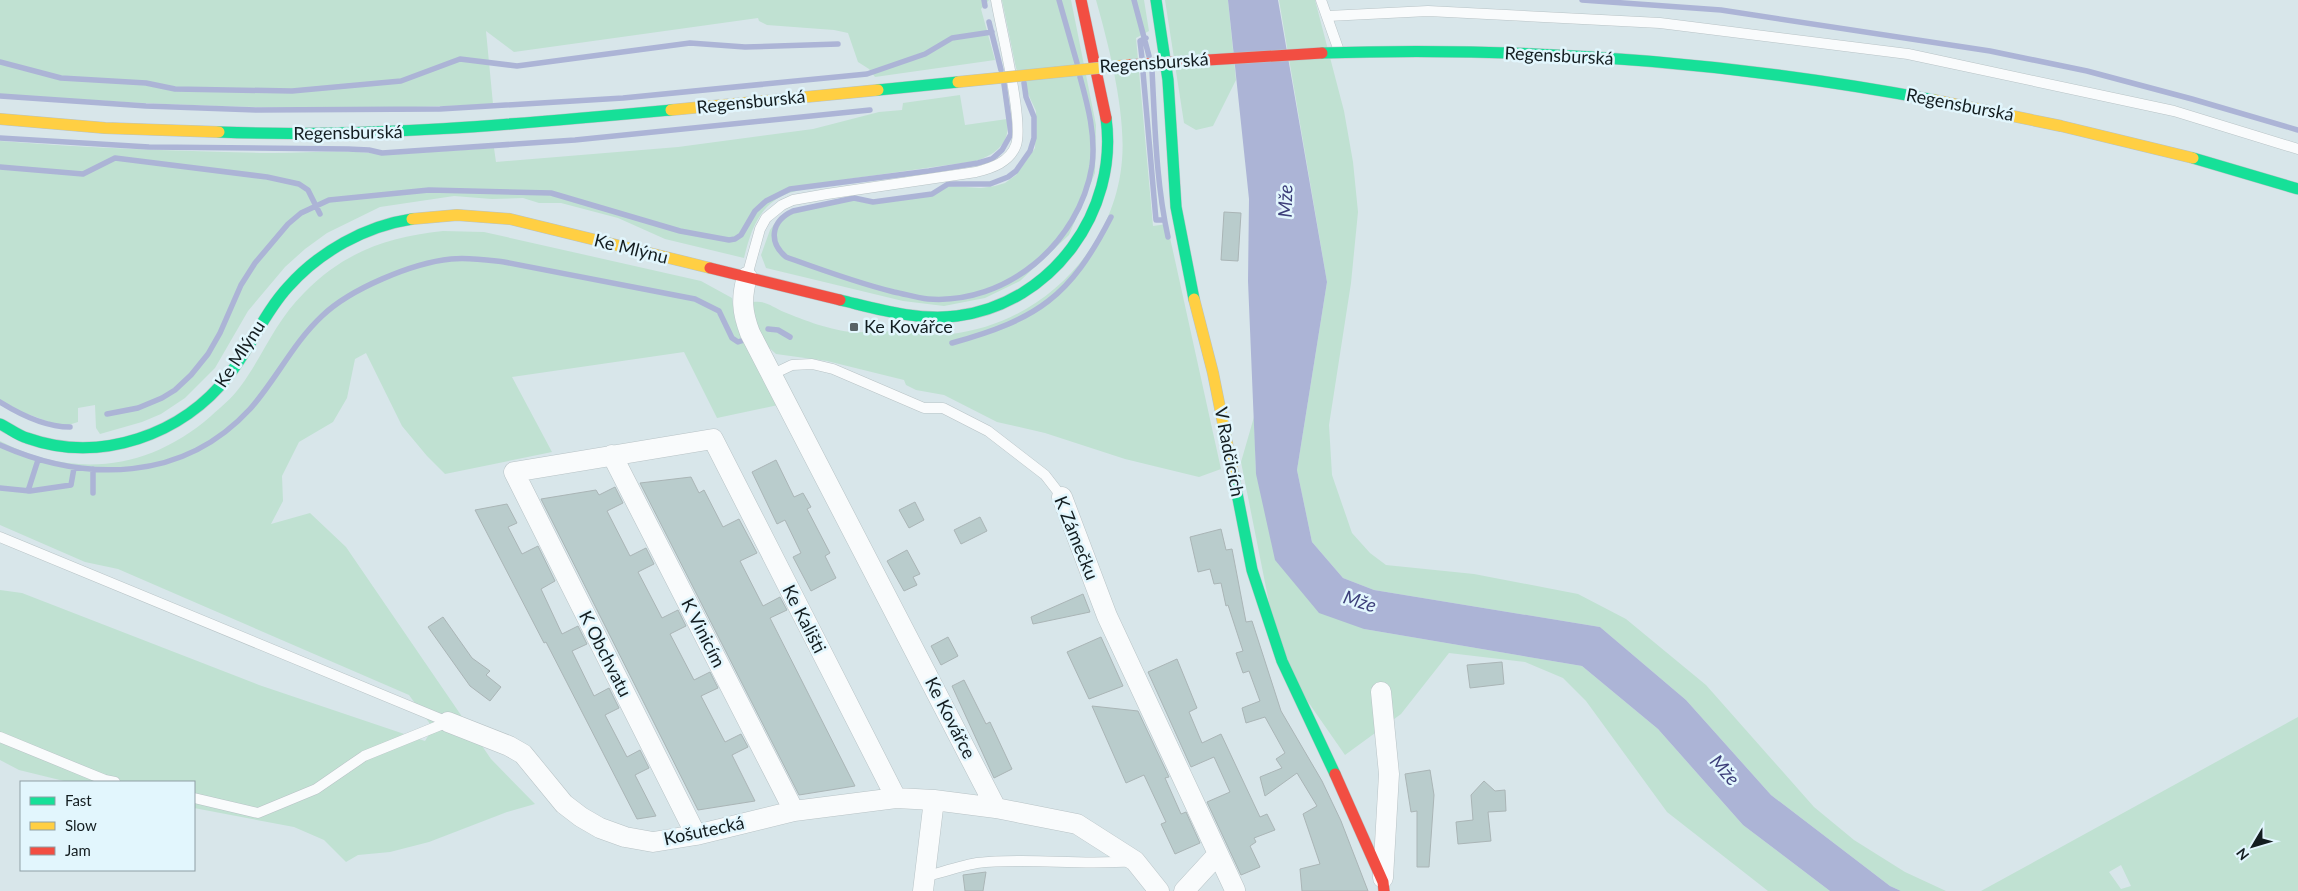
<svg xmlns="http://www.w3.org/2000/svg" width="2298" height="891" font-family="Lato,sans-serif">
<style>
.green{fill:#c0e1d2;fill-rule:evenodd}
.water{fill:#acb4d6}
.lines{fill:none;stroke-linecap:round;stroke-linejoin:round}
.stream{stroke:#acb4d6;stroke-width:5.5}
.building{fill:#b9cccc;stroke:#aab5b6}
.lane-casing{stroke:#b8c3c6;stroke-width:11}
.street-casing{stroke:#b8c3c6;stroke-width:21}
.fast-casing{stroke:#b8c3c6;stroke-width:12}
.slow-casing{stroke:#b8c3c6;stroke-width:12}
.jam-casing{stroke:#b8c3c6;stroke-width:12}
.lane{stroke:#f9fbfc;stroke-width:10}
.street{stroke:#f9fbfc;stroke-width:20}
.fast{stroke:#16e098;stroke-width:11}
.slow{stroke:#ffcf43;stroke-width:11}
.jam{stroke:#f24e42;stroke-width:11}
.fast-bridge-casing{stroke:#b8c3c6;stroke-width:12;stroke-linecap:butt}
.slow-bridge-casing{stroke:#b8c3c6;stroke-width:12;stroke-linecap:butt}
.jam-bridge-casing{stroke:#b8c3c6;stroke-width:12;stroke-linecap:butt}
.fast-bridge{stroke:#16e098;stroke-width:11}
.slow-bridge{stroke:#ffcf43;stroke-width:11}
.jam-bridge{stroke:#f24e42;stroke-width:11}
.poi-dot{fill:#586367;stroke:#e2f6fd;stroke-width:2}
.labels{text-anchor:middle;stroke-width:5;stroke-linejoin:round;paint-order:stroke}
.street-label{font-size:18px;fill:#131d20;stroke:#e2f6fd}
.poi-label{font-size:18px;fill:#131d20;stroke:#e2f6fd;text-anchor:start}
.water-label{font-size:19px;font-style:italic;fill:#3d3f7a;stroke:#e2f6fd}
</style>
<rect width="100%" height="100%" fill="#d8e6ea"/>
<path class="green" d="M0,0H989L981,9L995,60L875,77L869,69L858,62L848,33L834,30L767,25L759,21L758,18L514,52L486,31L493,104C329,113 164,106 0,94Z
M1002,0H1071L1096,125L1095,173L1069,235L1020,281L985,298L944,306L903,301L766,268L761,255L770,230L775,223L791,213L853,200L871,204L933,195L949,186L981,188L995,186L1005,183L1016,175L1035,148L1036,111L1016,68Z
M1096,0H1144L1149,31L1136,38L1153,226L1167,224L1221,469L1199,477L1125,459L1045,433L997,422L944,395L916,390L906,385L904,380L827,361L776,354L765,344L753,313V302C765,300 773,307 784,312C803,320 833,331 853,332C868,333 883,330 898,332C916,333 933,336 951,334C1040,324 1115,250 1122,160C1126,113 1109,46 1096,0Z
M1165,0H1228L1236,80L1213,126L1196,130L1184,123Z
M1279,0H1315L1344,111L1353,162L1358,212L1351,283L1329,425L1332,475L1352,533L1370,553L1386,565L1474,574L1578,594L1626,619L1706,685L1814,807L1854,840L1905,872L1946,891H1901L1890,886L1771,795L1686,700L1600,627L1374,590L1343,578L1312,542L1297,470L1327,282Z
M960,95L965,125L1007,119C1011,142 997,154 976,161L827,182C814,189 802,189 789,193C759,204 751,230 744,258L665,239L618,218L561,203H539L523,198L492,199L454,196L380,207L327,233L305,249L285,267L248,311L215,368L185,398L161,414L142,422L100,434L96,428L95,405L78,408V422L65,426L52,423L22,412L0,400V141C88,148 177,151 265,153C304,154 345,148 383,155L494,148L496,162L678,147L813,129L879,112L902,110L903,103Z
M443,231L484,232L701,281L732,298L735,320L740,332L778,405L717,418L684,352L512,377L552,452L445,474L427,456L402,426L366,353L355,359L347,398L333,422L299,442L282,476L283,501L271,524L310,513L346,547L491,759L535,804L507,812L429,842L390,852L358,855L346,862L324,840L294,827L194,808V782H68L19,770L0,760V590L22,593L259,685L425,741L433,728L409,695L118,569L85,562L0,525V441C73,479 148,471 211,416C221,407 232,398 240,387C263,356 276,320 304,293C344,252 387,237 443,231Z
M1254,417L1256,474L1364,629L1582,666L1658,729L1743,825L1830,891H1768L1667,812L1586,701L1563,678L1525,662L1449,653L1401,714L1345,755L1281,663L1241,462Z
M2298,717V891H1981ZM2121,865L2131,886L2121,889L2109,872Z"/>
<path class="water" d="M1228,0H1278L1327,282L1297,470L1312,542L1343,578L1374,590L1600,627L1686,700L1771,795L1890,886L1901,891H1830L1743,825L1658,729L1582,666L1364,629L1319,613L1275,560L1256,474L1248,281L1249,199Z"/>
<g class="lines">
<path class="stream" d="M984,0L985,6
M1059,0L1077,63
M1134,0L1149,56
M1582,0L1721,10L1990,51L2087,71L2192,99L2298,130
M989,22L1001,70
M1142,58L1140,41L1146,38
M0,62L61,78L146,83L175,89L292,91L401,81L460,59L517,66L690,43L745,47L838,44
M1152,70C1155,126 1156,182 1168,237
M1143,72L1156,220H1164
M1024,83L1026,97L1034,117V138L1030,151L1016,171L1008,177L990,184H948L932,194L873,202L854,198L793,211C771,221 768,242 786,257C822,270 857,283 894,292C905,294 917,298 928,299C1006,305 1079,244 1092,166C1096,136 1088,106 1080,77
M0,96L146,106L256,110L440,109L623,98L867,74L925,54L952,38L992,32
M0,138L149,147L348,149L369,150L382,153L575,140L870,110
M0,167L83,174L115,158L267,177L299,184L308,190L320,214
M768,329L778,330L790,337
M952,343C1038,319 1070,297 1111,217
M0,402C21,415 45,427 70,427
M107,414L138,408L162,398L175,390L191,375L208,354L220,333L241,285L255,263L288,224L301,213L329,200L429,190L551,193L680,231L729,240L735,239L741,235L755,211L766,201L790,189L929,171L978,163L992,159L1002,150L1011,134L1004,84
M0,445C86,483 183,482 250,409C276,380 293,343 322,316C350,289 412,263 451,259C469,257 487,260 504,262L695,299L719,311L732,338L738,342L744,340
M0,488L30,491L71,485L74,468
M28,491L38,460
M93,493V469"/>
</g>
<path class="building" d="M1224,212L1241,213L1238,261L1221,260Z
M776,460L794,497L803,493L811,507L807,509L830,553L825,556L836,578L811,591L793,557L801,553L785,520L777,524L752,472Z
M691,477L699,493L704,490L723,527L739,519L757,553L740,561L763,606L780,597L787,610L770,618L855,786L799,795L640,483Z
M615,487L623,503L607,511L630,556L646,548L654,564L638,572L662,618L678,610L686,626L670,634L694,680L710,672L718,688L701,696L725,742L741,734L748,747L732,755L755,801L698,810L541,499L596,490L599,495Z
M915,502L924,520L909,528L899,510Z
M507,504L517,523L508,527L522,554L538,546L555,581L541,589L562,634L578,626L587,644L572,651L594,696L609,688L619,708L605,715L627,757L640,750L649,768L635,775L656,816L637,819L546,642L544,643L475,510Z
M980,517L987,531L961,544L954,530Z
M1221,529L1226,550L1232,549L1246,622L1252,621L1281,711L1322,781L1341,821L1368,891H1302L1300,869L1320,864L1303,814L1317,806L1297,773L1265,796L1260,777L1282,768L1276,759L1285,753L1265,717L1246,723L1242,708L1260,701L1249,671L1243,673L1236,653L1243,651L1228,605L1226,606L1221,583L1214,584L1210,569L1198,572L1190,537Z
M907,550L920,574L913,577L917,585L904,591L887,561Z
M1083,594L1090,612L1033,624L1031,617Z
M443,617L472,658L490,671L486,675L501,687L490,701L470,686L428,627Z
M948,637L958,656L941,665L931,646Z
M1101,637L1123,686L1089,699L1067,652Z
M1177,659L1197,708L1189,712L1202,743L1221,734L1260,817L1267,814L1275,830L1254,838L1256,842L1250,846L1260,867L1241,875L1207,802L1230,792L1214,757L1191,767L1148,672Z
M1502,662L1504,684L1470,688L1467,665Z
M964,680L986,724L990,722L1012,769L994,778L952,686Z
M1092,706L1138,711L1169,777L1165,778L1181,814L1186,812L1200,843L1175,854L1161,824L1166,822L1144,775L1126,783Z
M1430,770L1434,795L1429,867H1417V811L1411,812L1405,774Z
M1484,781L1495,791L1505,790L1506,811L1488,812L1491,841L1458,844L1456,822L1473,820L1471,795Z
M986,872L983,891H965L963,875Z"/>
<g class="lines">
<g class="lane-casing">
<path id="lane" d="M1321,0L1339,51
M1328,16L1428,11L1660,23L1908,54L2174,111L2298,149
M747,276L760,229L766,218L782,205L793,200L827,194L976,172C992,168 1010,162 1016,145C1024,122 1001,29 996,0
M771,375L792,365L812,364L833,369L924,408H943L988,431L1045,475L1062,497
M0,537L448,722
M0,737L105,780L115,782
M194,798L258,813L316,789L364,756L448,722
M925,877C942,872 960,866 977,863C1028,857 1081,866 1132,861"/>
</g>
<g class="street-casing">
<path id="street" d="M747,277C741,298 742,312 750,333L996,808
M612,455L794,811
M1062,497L1107,616L1235,890
M1381,692L1389,774L1383,878
M448,722L509,746L523,754L564,804L581,817L600,828L625,837L653,842L696,835L794,811L896,798L934,800L996,808L1077,824L1135,861L1159,891
M696,835L514,472L713,439L896,798
M923,891L934,800
M1184,891L1218,854"/>
</g>
<g class="fast-casing">
<path id="fast" d="M1156,0L1168,80L1176,207L1194,299
M878,90L958,82
M219,132C371,138 520,124 671,110
M840,300C878,309 917,321 957,316C1052,304 1119,211 1106,118
M0,424C9,428 17,435 27,438C100,464 183,435 229,375C251,347 264,313 288,287C319,252 365,226 412,219
M1234,478L1252,570L1282,661L1335,774"/>
</g>
<g class="slow-casing">
<path id="slow" d="M671,110L878,90
M0,119L105,128L219,132
M412,219L457,215L510,219L710,268
M1194,299L1213,373L1234,478"/>
</g>
<g class="jam-casing">
<path id="jam" d="M1081,0L1106,118
M710,268L840,300
M1335,774L1383,882L1384,891"/>
</g>
<use href="#lane" class="lane"/>
<use href="#street" class="street"/>
<use href="#fast" class="fast"/>
<use href="#slow" class="slow"/>
<use href="#jam" class="jam"/>
<g class="fast-bridge-casing">
<path id="fast-bridge" d="M1322,53C1528,46 1732,62 1934,100
M2193,158L2298,189"/>
</g>
<g class="slow-bridge-casing">
<path id="slow-bridge" d="M958,82L1128,65
M1934,100L2061,126L2193,158"/>
</g>
<g class="jam-bridge-casing">
<path id="jam-bridge" d="M1128,65L1322,53"/>
</g>
<use href="#fast-bridge" class="fast-bridge"/>
<use href="#slow-bridge" class="slow-bridge"/>
<use href="#jam-bridge" class="jam-bridge"/>
</g>
<rect class="poi-dot" x="849" y="322" width="10" height="10" rx="2.5"/>
<g class="labels">
<g class="street-label">
<text transform="translate(1559 56) rotate(3)" y="6">Regensburská</text>
<text transform="translate(1154 63) rotate(-4)" y="6">Regensburská</text>
<text transform="translate(751 102) rotate(-6)" y="6">Regensburská</text>
<text transform="translate(1960 105) rotate(11)" y="6">Regensburská</text>
<text transform="translate(348 133) rotate(-1)" y="6">Regensburská</text>
<text transform="translate(631 249) rotate(14)" y="6">Ke Mlýnu</text>
<text transform="translate(240 354) rotate(-57)" y="6">Ke Mlýnu</text>
<text transform="translate(1229 452) rotate(79)" y="6">V Radčicích</text>
<text transform="translate(1076 538) rotate(68)" y="6">K Zámečku</text>
<text transform="translate(804 619) rotate(63)" y="6">Ke Kališti</text>
<text transform="translate(703 633) rotate(63)" y="6">K Vinicím</text>
<text transform="translate(605 654) rotate(63)" y="6">K Obchvatu</text>
<text transform="translate(950 718) rotate(63)" y="6">Ke Kovářce</text>
<text transform="translate(704 831) rotate(-12)" y="6">Košutecká</text>
</g>
<g class="poi-label">
<text x="864" y="333">Ke Kovářce</text>
</g>
<g class="water-label">
<text transform="translate(1285 201) rotate(-89)" y="7">Mže</text>
<text transform="translate(1360 601) rotate(17)" y="7">Mže</text>
<text transform="translate(1725 770) rotate(48)" y="7">Mže</text>
</g>
</g>
<rect x="20" y="781" width="175" height="90" fill="#e2f6fd" stroke="#8f9fa5"/>
<rect x="30" y="797" width="25" height="8" fill="#16e098" stroke="#8f9fa5"/>
<text x="65" y="806" font-size="15" fill="#131d20">Fast</text>
<rect x="30" y="822" width="25" height="8" fill="#ffcf43" stroke="#8f9fa5"/>
<text x="65" y="831" font-size="15" fill="#131d20">Slow</text>
<rect x="30" y="847" width="25" height="8" fill="#f24e42" stroke="#8f9fa5"/>
<text x="65" y="856" font-size="15" fill="#131d20">Jam</text>
<g transform="translate(2253 846) rotate(232)" stroke="#e2f6fd" stroke-width="4" paint-order="stroke">
<path d="M0-4L9 19L0 12L-9 19Z" fill="#131d20"/>
<text y="-8" font-size="14" font-weight="bold" text-anchor="middle" fill="#131d20">N</text>
</g>
</svg>
